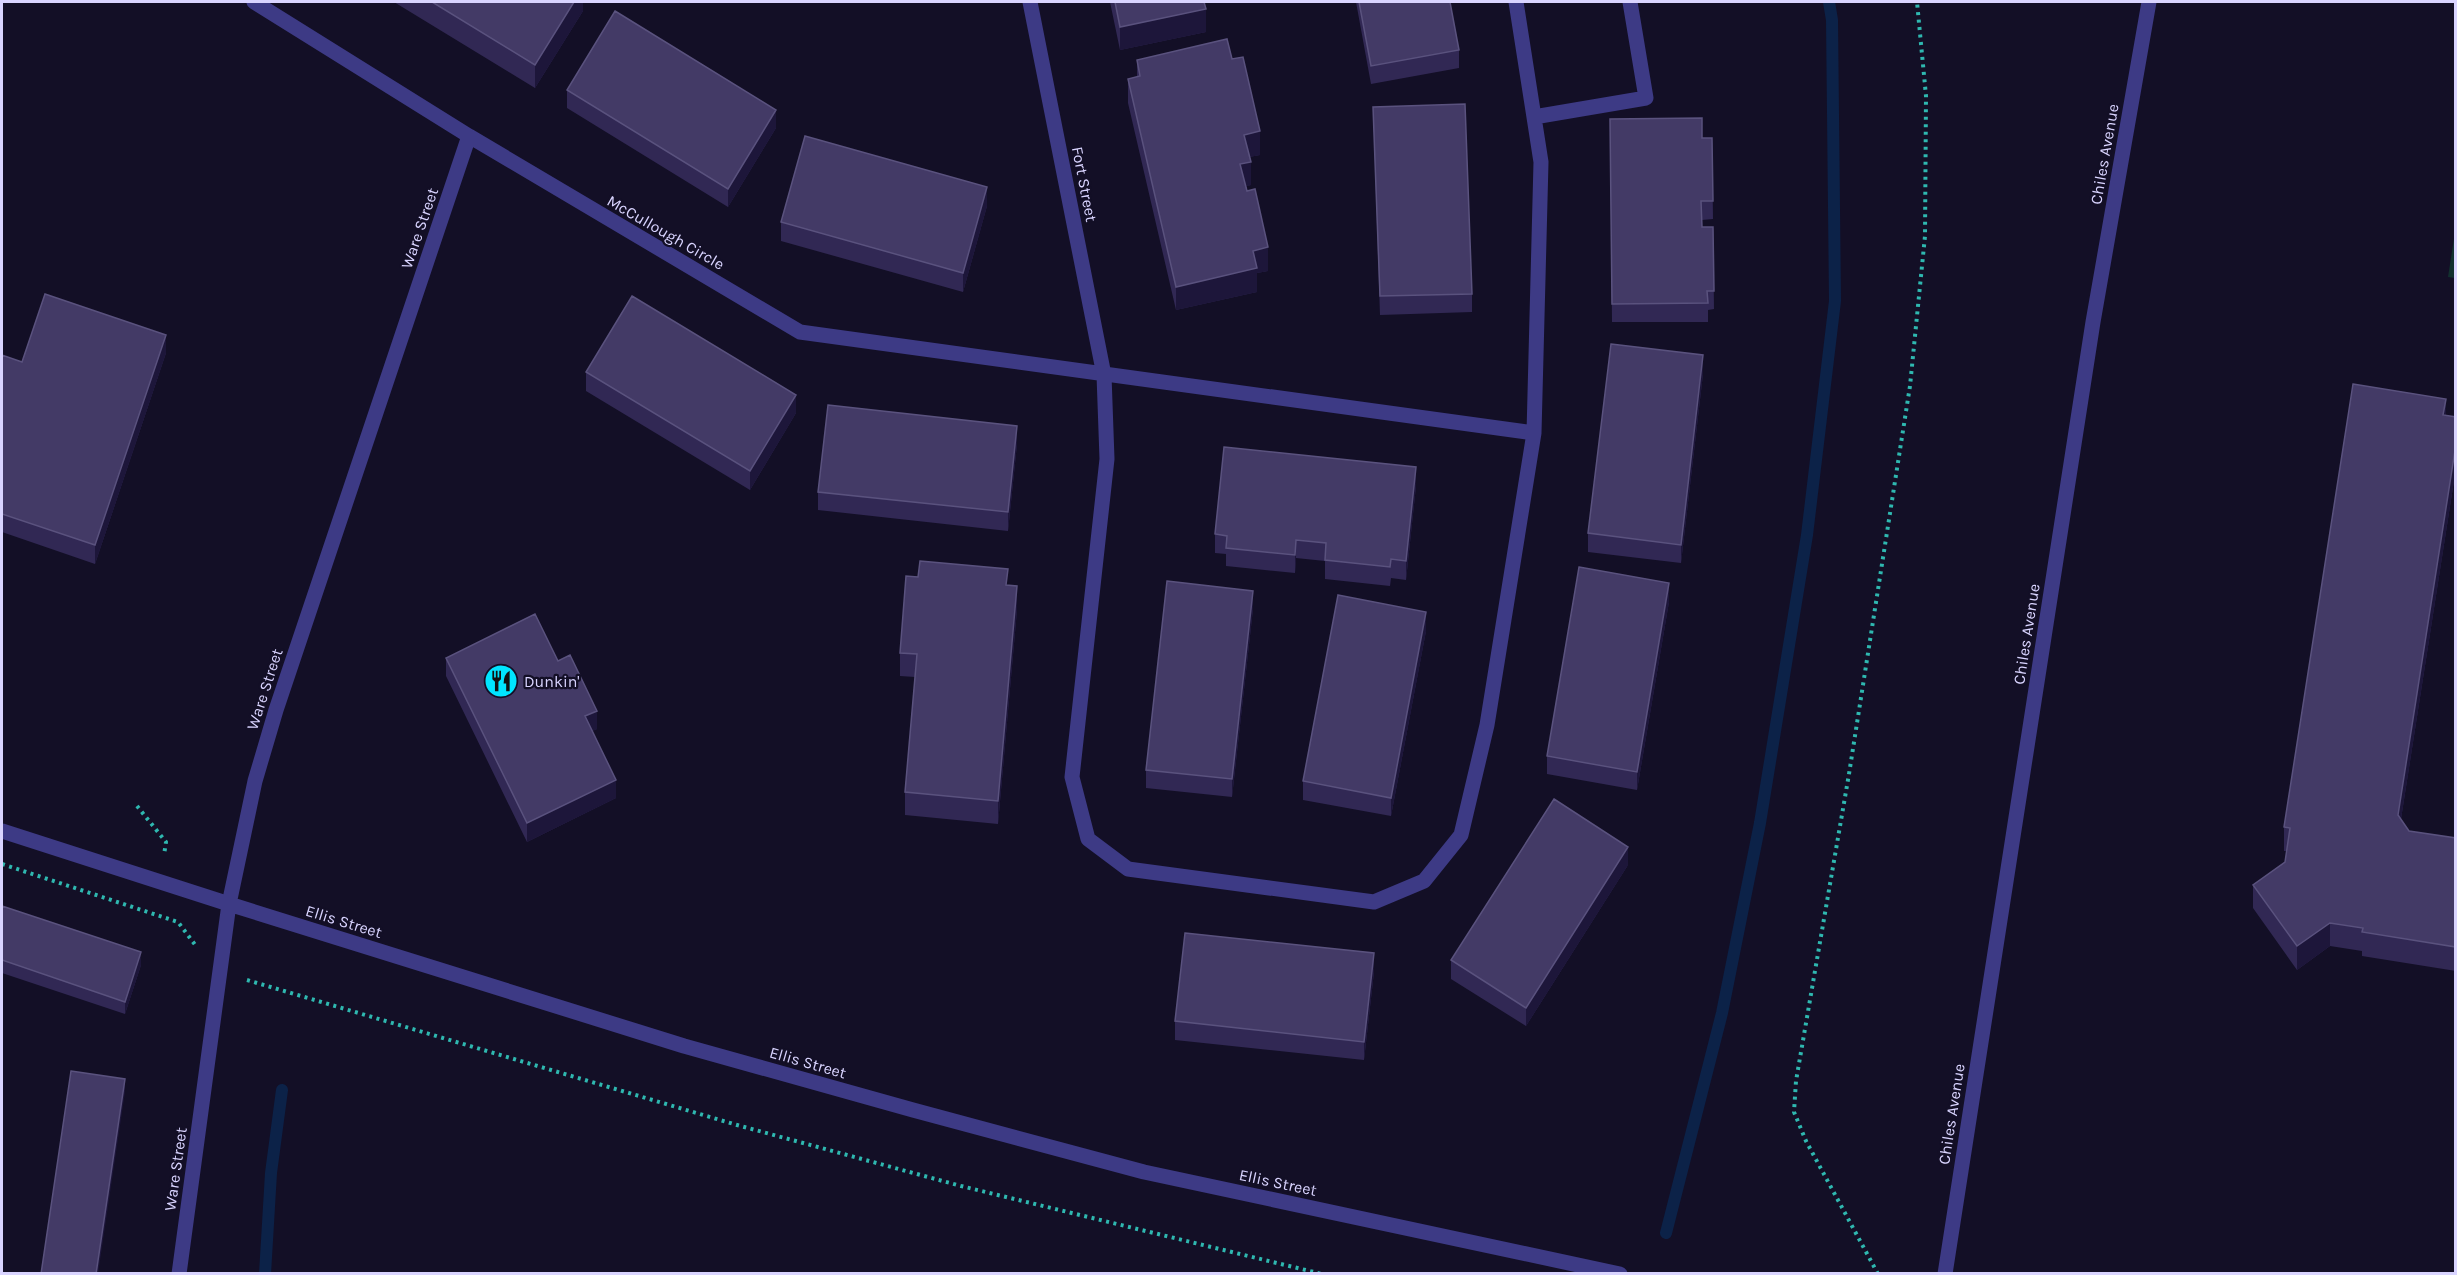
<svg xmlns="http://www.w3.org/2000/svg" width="2457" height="1275" font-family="Karla,sans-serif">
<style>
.green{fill:#12302f}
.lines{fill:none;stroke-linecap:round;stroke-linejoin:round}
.stream{stroke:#0c2248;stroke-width:12}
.path{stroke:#2fb8b0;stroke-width:4;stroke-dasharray:3 4.5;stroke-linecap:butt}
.minor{stroke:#3d3a85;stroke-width:15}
.wall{fill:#312854}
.shaded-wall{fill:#1d163a}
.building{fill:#433a66;stroke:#5a527e;stroke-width:1.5}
.labels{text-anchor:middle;stroke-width:4.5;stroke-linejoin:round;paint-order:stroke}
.street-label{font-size:16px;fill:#d9d4ff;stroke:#130f26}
.poi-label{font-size:16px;fill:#d9d4ff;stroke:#130f26;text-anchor:start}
</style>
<rect width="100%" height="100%" fill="#130f26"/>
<path class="green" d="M2455,232V278L2448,277Z"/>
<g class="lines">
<path class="stream" d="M1666,1233L1722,1013L1760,823L1807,535L1835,301L1832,20L1829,2
M265,1274L271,1173L282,1090"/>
<path class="path" d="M137,806L166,842L164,855
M2,864L178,922L196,946
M247,980L737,1125L961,1186L1322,1274
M1878,1274L1806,1141L1794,1112L1796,1081L1849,774L1910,386L1925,236L1926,96L1917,2"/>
<path class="minor" d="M254,2L469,136L800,332L1534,433
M1030,2L1104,375L1107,459L1072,777L1088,839L1128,869L1374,902L1424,881L1461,835L1487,725L1534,433L1541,162L1516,2
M1534,117L1646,98L1630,2
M2,831L229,904L684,1046L913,1110L1144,1172L1620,1274
M179,1274L229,904L255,781L276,710L469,136
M1945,1274L2093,322L2149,2"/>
</g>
<path class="wall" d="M394,2H583V11L535,88Z
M1110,2H1204L1206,32L1120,50Z
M1356,2H1450L1459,50V68L1371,84Z
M1232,59L1260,155L1249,157L1251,185L1246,186L1268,271L1257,273V292L1176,310L1128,103V79L1137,77V60Z
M567,90L776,128L728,207L567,108Z
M1373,107L1472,294V312L1380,315Z
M1610,119L1702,138H1712L1713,219L1702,220V227H1713L1714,309L1708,310V322H1612Z
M987,206L963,292L781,241V222Z
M166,353L95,564L2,532V355L22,362Z
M586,372L796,413L750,490L586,391Z
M1703,374L1681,563L1588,552V533Z
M2446,415L2456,417V468L2401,819L2409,831L2456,838V971L2362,956V951L2330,946L2297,970L2253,908V885L2285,862L2287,851H2284V827Z
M1017,444L1008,531L818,510V492Z
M1416,486L1406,580L1391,578L1390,586L1325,579V561L1296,558L1295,573L1226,566V554L1215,553V534Z
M1008,585L1017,610L998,824L905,815V792L915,677L900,676V653Z
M1669,602L1637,790L1547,774V756Z
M1253,609L1232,797L1146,788V770Z
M1426,631L1391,816L1303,800V781Z
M446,658L558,661L597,729L592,731L616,798L527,842L446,676Z
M1628,865L1526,1026L1451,979V960Z
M2,906L141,965L125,1014L2,973Z
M1374,972L1364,1060L1175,1040V1021Z"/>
<path class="shaded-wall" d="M574,2H583V11L535,88V65Z
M1206,9V32L1120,50V27Z
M776,110V128L728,207V189Z
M1260,131V155L1244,158V135Z
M1251,162V185L1240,188V164Z
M987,187V206L963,292V273Z
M1268,247V271L1257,273V292L1176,310V287L1253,251Z
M166,335V353L95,564V545Z
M1703,355V374L1681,563V545Z
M796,395V413L750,490V471Z
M2446,399V422L2443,415Z
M1017,426V444L1008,531V512Z
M2456,444V468L2398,838V815Z
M1416,467V486L1406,580V561Z
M1296,540V558L1295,573V555Z
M1669,583V602L1637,790V772Z
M1017,586V610L998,824V801Z
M1253,591V609L1232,797V779Z
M1426,612V631L1391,816V798Z
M597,711V729L585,735V716Z
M616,780V798L527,842V823Z
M1628,847V865L1526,1026V1008Z
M2330,923V946L2297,970V946Z
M141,952V965L125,1014V1002Z
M1374,953V972L1364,1060V1042Z
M125,1079V1092L98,1274H96Z"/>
<path class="building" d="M432,2H574L535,65Z
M1115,2H1204L1206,9L1120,27Z
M1359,2H1450L1459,50L1371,66Z
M615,11L776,110L728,189L567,90Z
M1227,39L1232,59L1243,57L1260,131L1244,135L1251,162L1240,164L1247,191L1255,189L1268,247L1253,251L1257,268L1176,287L1128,79L1140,76L1137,60Z
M1465,104L1472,294L1380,296L1373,107Z
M1702,118V138H1712L1713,201H1701L1702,227H1713L1714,291H1707L1708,303L1612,304L1610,119Z
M805,136L987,187L963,273L781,222Z
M45,294L166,335L95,545L2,514V355L22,362Z
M632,296L796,395L750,471L586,372Z
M1611,344L1703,355L1681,545L1588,533Z
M2353,384L2446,399L2443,415L2456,417V444L2398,815L2409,831L2456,838V947L2362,932L2363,928L2330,923L2297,946L2253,885L2285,862L2290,828L2284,827Z
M828,405L1017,426L1008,512L818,492Z
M1224,447L1416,467L1406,561L1391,559L1390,567L1325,560L1326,543L1296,540L1295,555L1226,548L1227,536L1215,534Z
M920,561L1008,569L1006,585L1017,586L998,801L905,792L917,654L900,653L906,576L918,577Z
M1579,567L1669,583L1637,772L1547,756Z
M1167,581L1253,591L1232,779L1146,770Z
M1338,595L1426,612L1391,798L1303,781Z
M535,614L558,661L570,655L597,711L585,716L616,780L527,823L446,658Z
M1554,799L1628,847L1526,1008L1451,960Z
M2,906L141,952L125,1002L2,960Z
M1185,933L1374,953L1364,1042L1175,1021Z
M71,1071L125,1079L96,1274H41Z"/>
<defs>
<g id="restaurant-disc" transform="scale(1.725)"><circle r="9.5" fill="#00e5ff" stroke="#130f26"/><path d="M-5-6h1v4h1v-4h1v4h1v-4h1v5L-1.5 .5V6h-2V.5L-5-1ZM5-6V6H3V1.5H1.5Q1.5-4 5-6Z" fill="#111"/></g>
</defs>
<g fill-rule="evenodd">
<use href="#restaurant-disc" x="501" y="681"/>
</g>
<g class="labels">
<g class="street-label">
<text transform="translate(2104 154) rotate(-80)" y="6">Chiles Avenue</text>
<text transform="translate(1085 184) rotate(79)" y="6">Fort Street</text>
<text transform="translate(419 228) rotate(-71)" y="6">Ware Street</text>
<text transform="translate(666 232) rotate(30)" y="6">McCullough Circle</text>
<text transform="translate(2026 634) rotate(-81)" y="6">Chiles Avenue</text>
<text transform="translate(264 689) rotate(-72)" y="6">Ware Street</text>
<text transform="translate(344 921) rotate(17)" y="6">Ellis Street</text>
<text transform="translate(808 1062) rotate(16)" y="6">Ellis Street</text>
<text transform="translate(1951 1114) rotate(-81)" y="6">Chiles Avenue</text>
<text transform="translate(175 1169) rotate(-82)" y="6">Ware Street</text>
<text transform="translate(1278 1182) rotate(12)" y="6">Ellis Street</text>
</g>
<g class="poi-label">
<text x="524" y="687">Dunkin'</text>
</g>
</g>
<rect width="2457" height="1275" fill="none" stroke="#d9d4ff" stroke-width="6"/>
</svg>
